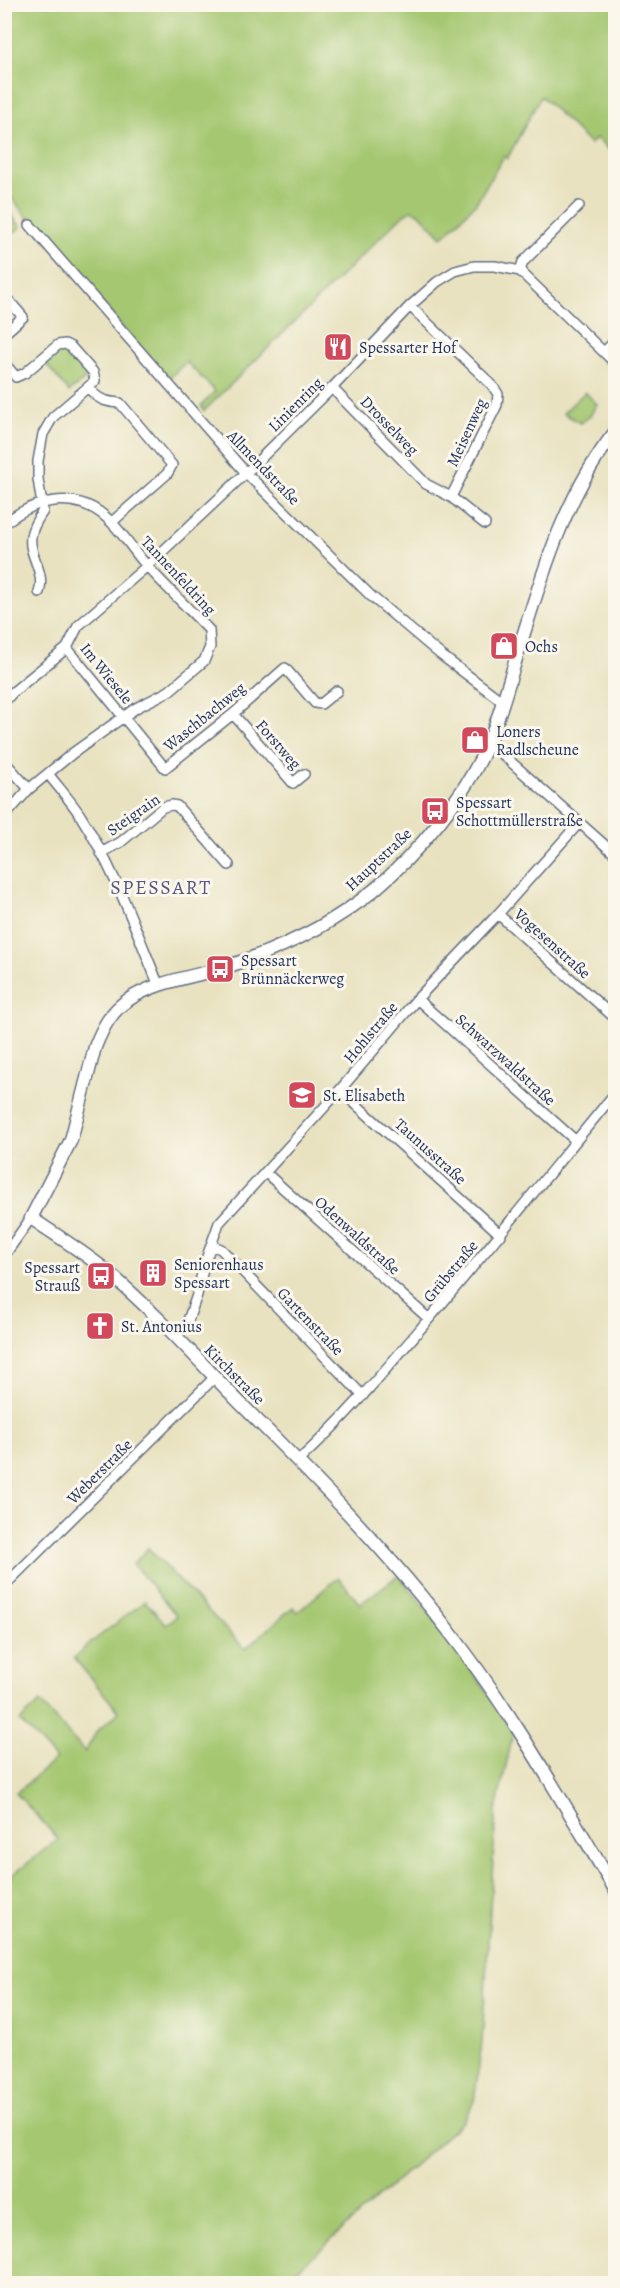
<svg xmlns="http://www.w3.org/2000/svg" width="620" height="2288" font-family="Alegreya,serif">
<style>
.green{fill:#a5c771;stroke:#607b68;stroke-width:1.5}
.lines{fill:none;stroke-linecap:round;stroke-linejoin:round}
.minor-casing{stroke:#636e80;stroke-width:12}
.tertiary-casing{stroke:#636e80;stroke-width:15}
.minor{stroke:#fff;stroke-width:9}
.tertiary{stroke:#fff;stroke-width:12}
.labels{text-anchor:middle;stroke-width:6;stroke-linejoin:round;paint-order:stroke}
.poi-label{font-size:16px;fill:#1b2f5e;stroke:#fbf7ec;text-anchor:start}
.street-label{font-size:16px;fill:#1b2f5e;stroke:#fbf7ec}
.quarter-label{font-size:20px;letter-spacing:1.5px;fill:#575681;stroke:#fbf7ec}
</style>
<rect width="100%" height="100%" fill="#fbf7ec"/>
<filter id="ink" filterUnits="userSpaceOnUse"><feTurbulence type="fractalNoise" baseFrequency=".0167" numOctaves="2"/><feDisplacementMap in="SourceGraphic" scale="12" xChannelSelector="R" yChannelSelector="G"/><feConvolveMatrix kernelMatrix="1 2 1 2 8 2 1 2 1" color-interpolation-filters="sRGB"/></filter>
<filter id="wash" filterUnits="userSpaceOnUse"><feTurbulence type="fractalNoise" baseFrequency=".008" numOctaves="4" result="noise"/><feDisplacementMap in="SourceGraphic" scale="24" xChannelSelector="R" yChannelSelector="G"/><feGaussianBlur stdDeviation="1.35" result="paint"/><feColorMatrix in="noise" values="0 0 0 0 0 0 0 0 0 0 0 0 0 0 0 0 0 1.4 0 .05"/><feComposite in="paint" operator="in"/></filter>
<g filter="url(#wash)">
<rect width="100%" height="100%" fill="#e8e2c0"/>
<path class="green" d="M4,5H615V156L597,138L590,144L541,96L507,159L504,156L476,203L446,234L442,237L419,213L411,210L404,214L204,411L201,406L215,391L186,362L168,380L36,228L37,222L34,219L31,222L5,190Z
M4,206L21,227L5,240H4Z
M66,346L91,374L69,392L45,363Z
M585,392L597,404L590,416L581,423L563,413Z
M148,1548L245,1649L293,1607L298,1612L338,1577L360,1604L396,1577H400L440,1626L514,1730L496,1810L482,2042L474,2101L463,2121L293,2274L271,2283L5,2284V1881L58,1839L16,1793L56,1759L20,1721L40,1702L85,1752L97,1731L119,1712L74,1658L93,1641L145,1601L166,1624L177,1616L133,1564Z"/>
</g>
<g filter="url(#ink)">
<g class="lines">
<g class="minor-casing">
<path id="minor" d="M30,225L246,473L371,596L441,655L503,702
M520,271L523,262L579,206
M410,306L492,385L498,394L497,405L451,497
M4,334L23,317L10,302
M604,352L616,340
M4,363L16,377L25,373L58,345L65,344L71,347L93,372L95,381L53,417L43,434L38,461V479L43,511C38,519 32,527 31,537C28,555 46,572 39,592
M89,388C98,400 106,402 120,403L172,465L167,474L112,522
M332,388L426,484L451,497L485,524
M4,524C37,497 80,489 112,523C125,536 135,553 147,566C167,588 189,609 209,630L210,647L204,661L169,691L136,708L73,753L29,789L4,817
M67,648L165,768L233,714L285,668L315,703L321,704L337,691
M4,702L13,692L67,648L78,626L147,566L246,473L332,388L410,306L437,282L455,271L474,266H495L520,271L616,364
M233,714L293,783L304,774
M487,744L502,754L616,855
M4,761L29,789
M49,775C59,788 71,801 80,815C114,868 135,928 159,986
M101,853L121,842L163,807L172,805L177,806L229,865
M498,914L616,1019
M417,999L576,1141
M340,1090L501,1235
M266,1173L429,1319
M211,1245L221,1249L363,1396
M4,1256L31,1218
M175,1336L186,1326L197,1295L204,1265L219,1223L340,1090L417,999L498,914L579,823
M298,1461C343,1420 382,1374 422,1327C488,1250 551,1171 616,1092
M4,1586L215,1377"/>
</g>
<g class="tertiary-casing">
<path id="tertiary" d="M616,431C563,497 540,582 515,662C507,689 499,718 488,744C465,796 418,853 374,890C332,925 278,950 226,967C194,977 156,981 128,1000C111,1011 102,1029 95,1047L71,1140L31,1218C57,1236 85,1253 109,1273C156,1313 198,1360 241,1404C315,1478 389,1552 452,1635C514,1715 564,1805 616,1891"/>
</g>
<use href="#minor" class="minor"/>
<use href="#tertiary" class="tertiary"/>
</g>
</g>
<defs>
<g id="restaurant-square" transform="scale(1.5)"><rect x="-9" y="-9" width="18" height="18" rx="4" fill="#d1495b" stroke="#fbf7ec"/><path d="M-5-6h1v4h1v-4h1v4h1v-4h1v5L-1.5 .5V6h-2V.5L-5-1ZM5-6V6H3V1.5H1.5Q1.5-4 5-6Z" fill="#fff"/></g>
<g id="shop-square" transform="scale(1.5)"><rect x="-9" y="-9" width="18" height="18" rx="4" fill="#d1495b" stroke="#fbf7ec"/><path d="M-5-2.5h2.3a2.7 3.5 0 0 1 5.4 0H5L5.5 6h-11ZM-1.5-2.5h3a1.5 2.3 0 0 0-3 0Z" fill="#fff"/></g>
<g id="bus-square" transform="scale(1.5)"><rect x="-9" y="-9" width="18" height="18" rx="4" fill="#d1495b" stroke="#fbf7ec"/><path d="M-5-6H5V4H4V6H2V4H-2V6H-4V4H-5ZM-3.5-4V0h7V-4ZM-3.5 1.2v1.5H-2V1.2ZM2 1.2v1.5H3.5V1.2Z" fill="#fff"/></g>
<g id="school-square" transform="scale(1.5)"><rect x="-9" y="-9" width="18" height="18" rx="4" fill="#d1495b" stroke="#fbf7ec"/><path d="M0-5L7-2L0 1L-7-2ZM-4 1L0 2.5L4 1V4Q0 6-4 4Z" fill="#fff"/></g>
<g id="building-square" transform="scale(1.5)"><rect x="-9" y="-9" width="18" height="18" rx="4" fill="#d1495b" stroke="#fbf7ec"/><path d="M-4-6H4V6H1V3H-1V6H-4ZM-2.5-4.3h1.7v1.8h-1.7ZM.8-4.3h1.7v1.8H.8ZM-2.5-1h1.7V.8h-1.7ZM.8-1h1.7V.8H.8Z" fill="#fff"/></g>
<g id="church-square" transform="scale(1.5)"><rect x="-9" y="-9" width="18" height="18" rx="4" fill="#d1495b" stroke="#fbf7ec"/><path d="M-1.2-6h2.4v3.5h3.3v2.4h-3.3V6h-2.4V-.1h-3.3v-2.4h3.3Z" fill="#fff"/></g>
</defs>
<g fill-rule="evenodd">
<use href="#restaurant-square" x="338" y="347"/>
<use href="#shop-square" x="504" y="646"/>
<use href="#shop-square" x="475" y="740"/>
<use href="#bus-square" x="435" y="811"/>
<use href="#bus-square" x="220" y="969"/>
<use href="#school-square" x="302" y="1095"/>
<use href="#building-square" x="153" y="1273"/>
<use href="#bus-square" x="101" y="1276"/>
<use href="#church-square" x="100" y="1326"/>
</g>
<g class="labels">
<g class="poi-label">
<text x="359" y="353">Spessarter Hof</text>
<text x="525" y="652">Ochs</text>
<text x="496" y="737">Loners<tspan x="496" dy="18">Radlscheune</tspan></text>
<text x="456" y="808">Spessart<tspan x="456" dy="18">Schottmüllerstraße</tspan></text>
<text x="241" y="966">Spessart<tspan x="241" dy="18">Brünnäckerweg</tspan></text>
<text x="323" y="1101">St. Elisabeth</text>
<text x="174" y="1270">Seniorenhaus<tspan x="174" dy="18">Spessart</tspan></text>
<text x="80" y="1273" text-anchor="end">Spessart<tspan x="80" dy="18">Strauß</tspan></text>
<text x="121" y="1332">St. Antonius</text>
</g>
<g class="street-label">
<text transform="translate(295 404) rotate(-45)" y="6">Linienring</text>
<text transform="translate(390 425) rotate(46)" y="6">Drosselweg</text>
<text transform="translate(466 432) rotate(-65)" y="6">Meisenweg</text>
<text transform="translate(264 467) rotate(46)" y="6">Allmendstraße</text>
<text transform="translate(179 575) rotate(47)" y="6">Tannenfeldring</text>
<text transform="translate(107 673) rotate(51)" y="6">Im Wiesele</text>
<text transform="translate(204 716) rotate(-39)" y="6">Waschbachweg</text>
<text transform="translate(279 744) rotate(49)" y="6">Forstweg</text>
<text transform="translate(133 814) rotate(-35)" y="6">Steigrain</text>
<text transform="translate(378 859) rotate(-43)" y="6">Hauptstraße</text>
<text transform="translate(553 943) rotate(42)" y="6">Vogesenstraße</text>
<text transform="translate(370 1032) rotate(-50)" y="6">Hohlstraße</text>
<text transform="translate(506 1059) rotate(42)" y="6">Schwarzwaldstraße</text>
<text transform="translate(431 1151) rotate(42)" y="6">Taunusstraße</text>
<text transform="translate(358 1235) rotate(42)" y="6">Odenwaldstraße</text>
<text transform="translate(450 1271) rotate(-50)" y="6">Grübstraße</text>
<text transform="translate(311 1321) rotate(46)" y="6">Gartenstraße</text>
<text transform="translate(235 1374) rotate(45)" y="6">Kirchstraße</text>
<text transform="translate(99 1471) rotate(-45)" y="6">Weberstraße</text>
</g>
<g class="quarter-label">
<text x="161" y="894">SPESSART</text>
</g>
</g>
<rect width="620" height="2288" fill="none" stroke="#fbf7ec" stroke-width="24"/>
</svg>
